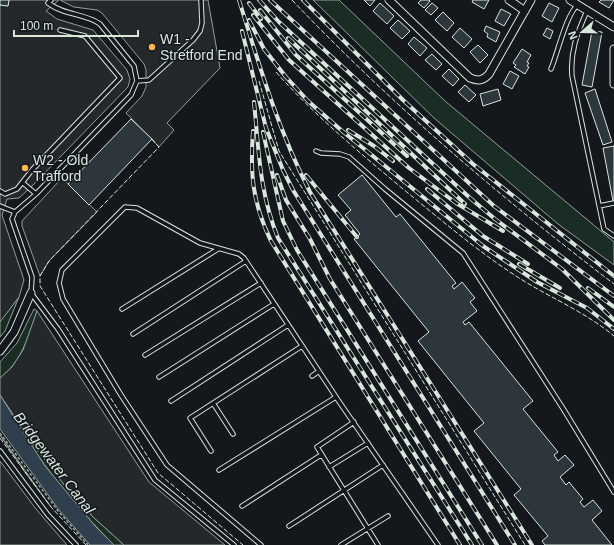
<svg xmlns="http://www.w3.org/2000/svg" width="614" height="545" font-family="Helvetica,sans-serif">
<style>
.green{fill:#1a2d24;stroke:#939e99}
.parking{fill:#24282b;stroke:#939e99}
.water{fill:#2f3f4d;stroke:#939e99}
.building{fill:#2c363c;stroke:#d8e6dc}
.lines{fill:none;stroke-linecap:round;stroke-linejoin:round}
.lane-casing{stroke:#d8e6dc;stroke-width:5.5}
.street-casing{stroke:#d8e6dc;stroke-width:9}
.path{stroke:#9da8a2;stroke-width:1.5;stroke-dasharray:3 2;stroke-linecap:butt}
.lane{stroke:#14181c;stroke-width:3.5}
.street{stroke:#14181c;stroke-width:7}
.rail-casing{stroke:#d8e6dc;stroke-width:4}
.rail{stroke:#14181c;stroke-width:2.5;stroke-dasharray:8;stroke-linecap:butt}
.fence{stroke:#d8e6dc;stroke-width:1;stroke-dasharray:5 2;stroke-linecap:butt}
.poi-dot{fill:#ffb74d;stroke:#14181c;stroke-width:1.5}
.labels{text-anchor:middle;stroke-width:3;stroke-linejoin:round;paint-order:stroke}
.poi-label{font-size:14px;fill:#d8e6dc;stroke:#14181c;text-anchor:start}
.water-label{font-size:15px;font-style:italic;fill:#d8e6dc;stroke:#14181c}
</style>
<rect width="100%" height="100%" fill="#14181c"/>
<path class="green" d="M313,0H339L445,101L614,242V265L558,224L434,118Z
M19,297L5,331L0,337V321Z
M34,309L37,311C29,335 21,363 0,378V362L17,343Z
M0,395L33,444L72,495L76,492L92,516L124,545H114C70,501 30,450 0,395Z
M0,435L51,507L24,471Z"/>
<path class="parking" d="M9,0H59L46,11L57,19L93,30L127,70L130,79L128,87L34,184L19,198L7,199L2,215L24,280L19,297L0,322V5L8,6Z
M60,0H208L220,68L167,123L174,130L159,147L126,113L142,96L146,87V70L144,64L102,13L97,10L74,7Z
M62,178L97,212L49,261L40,276L22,226V221Z
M37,311L149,482L225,545H124L92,516L77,492L72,495L33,444L0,395V378L12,367L23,350Z
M0,461L36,509L67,545H0Z"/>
<path class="water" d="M0,395L45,466L96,527L114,545H90L59,510L0,429Z"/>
<path class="building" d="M0,0H9L8,6L0,5Z
M364,0H375L370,6Z
M421,0H429L430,1L424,8L418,3Z
M473,0H489L484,9L472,2Z
M601,0H614L609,8L599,2Z
M380,3L394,16L387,24L373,11Z
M432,3L438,8L431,15L425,10Z
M549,3L559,8L552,22L542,16Z
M501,9L511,14L504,26L495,21Z
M443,12L454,23L447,31L435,20Z
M398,20L410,31L402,39L390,28Z
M486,26L500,32L496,42L487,37L488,34L484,31Z
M460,28L472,39L464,48L452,37Z
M547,28L553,31L550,39L543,35Z
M592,31L602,32L592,87L582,85Z
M414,37L427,48L420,56L408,44Z
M478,45L488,55L480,63L470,52Z
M522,49L531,55L527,62L529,63L527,66L529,67L525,74L514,67L516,65L513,63Z
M432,54L442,64L436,70L425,60Z
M449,69L459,79L453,86L442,76Z
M510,71L519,76L512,89L503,84Z
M465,85L476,95L469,102L458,92Z
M498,89L501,100L483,106L480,94Z
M595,89L612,142L603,145L585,93Z
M131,119L152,139L89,205L68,184Z
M614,146V201H613L603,148Z
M362,175L396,217L400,214L456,283L452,286L454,289L462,282L475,298L470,302L477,311L463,322L465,325L469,322L533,401L523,409L558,452L554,455L558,461L565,455L574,465L560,477L566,485L569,482L583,499L580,502L584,507L593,500L602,511L592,520L612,545H545L542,541L548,536L514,495L521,489L474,431L484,423L418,341L429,332L354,239L360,234L345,215L351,210L338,195Z"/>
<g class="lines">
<g class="lane-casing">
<path id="lane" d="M51,0L48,3C65,16 85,13 100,24L134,66L137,81L131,95L36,194L15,212L12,219L32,277L31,293L58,329L155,480L234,545
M587,11C577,33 570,52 572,76L604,229L614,236
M551,69C557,55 567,12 578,5
M137,81L149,80L193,40L200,31L202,23L201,0
M316,151L321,153L340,154L349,157L385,189L463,253L564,410L614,492
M23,183L36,194
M0,191L5,194L17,189L32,170L120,78L85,36L60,30
M0,206L15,212
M599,206L614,203
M122,309L218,249
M133,334L246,261
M145,355L261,283
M312,376L319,371
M159,377L274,304
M171,401L288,325
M213,403L233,434
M354,422L317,447L378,545
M0,451L48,515L76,545
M211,451L190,418L302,346
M329,467L368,443
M219,470L336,397
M242,506L321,455
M289,526L383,465
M261,545L167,465L121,395L63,299L59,283L62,270L125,207L137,208L200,243L239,254L244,258L340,403L438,545
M341,545L388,516"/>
</g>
<g class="street-casing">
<path id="street" d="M389,0L470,78C478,81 483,81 489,74L531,0
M509,0L525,11
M570,0L614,27
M614,49V84
M0,351L14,332L31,293"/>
</g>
<path class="path" d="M0,433L58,511L88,545"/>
<use href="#lane" class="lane"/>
<use href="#street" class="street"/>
<g class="rail-casing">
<path id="rail" d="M239,0C259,65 279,132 310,192L532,545
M259,0L279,22L470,198L495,219L562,269L614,320
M270,0L494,206L614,296
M303,0L403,100L473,164L614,276
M249,3L261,19
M260,10L296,55L407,156
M253,15L289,60L409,168L456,203L503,231
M249,20L264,49L286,77L308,101L341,130L483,246L537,282L587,308L614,329
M242,31L266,128L283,170L293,190L515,545
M288,38L465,204
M254,102C259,151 259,191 278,238L472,545
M348,130L374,146L393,161
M253,131C250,173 252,202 271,241L460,545
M263,132L283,221L297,250L482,545
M277,175L286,200L310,239L330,279L497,545
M306,175L357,237
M427,189L483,236L528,264
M519,264L560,288
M588,288L614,307"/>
</g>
<use href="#rail" class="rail"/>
<path class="fence" d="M292,0C391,104 500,197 614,284
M276,72C314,115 359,152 403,189C440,219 476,250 516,276C548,297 584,311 614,336
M259,81L279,151L525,545
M152,139L159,147L49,261L40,276V286L158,473L243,545
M0,438L51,507L86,545"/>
</g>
<g class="poi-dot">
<circle cx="152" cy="47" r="4"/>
<circle cx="25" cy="168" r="4"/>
</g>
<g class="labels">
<g class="poi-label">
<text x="160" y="44">W1 -<tspan x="160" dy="16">Stretford End</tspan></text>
<text x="33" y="165">W2 - Old<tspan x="33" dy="16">Trafford</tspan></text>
</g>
<g class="water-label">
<text transform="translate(54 463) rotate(53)" y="5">Bridgewater Canal</text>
</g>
</g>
<g transform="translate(582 32) rotate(250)" stroke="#14181c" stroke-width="3" paint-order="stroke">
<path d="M0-3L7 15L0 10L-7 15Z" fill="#d8e6dc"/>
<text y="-6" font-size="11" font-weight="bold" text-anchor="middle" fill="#d8e6dc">N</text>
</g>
<path d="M14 30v6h124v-6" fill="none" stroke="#d8e6dc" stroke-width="2"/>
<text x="20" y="30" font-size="12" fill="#d8e6dc" stroke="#14181c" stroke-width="3" paint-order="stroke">100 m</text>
</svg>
